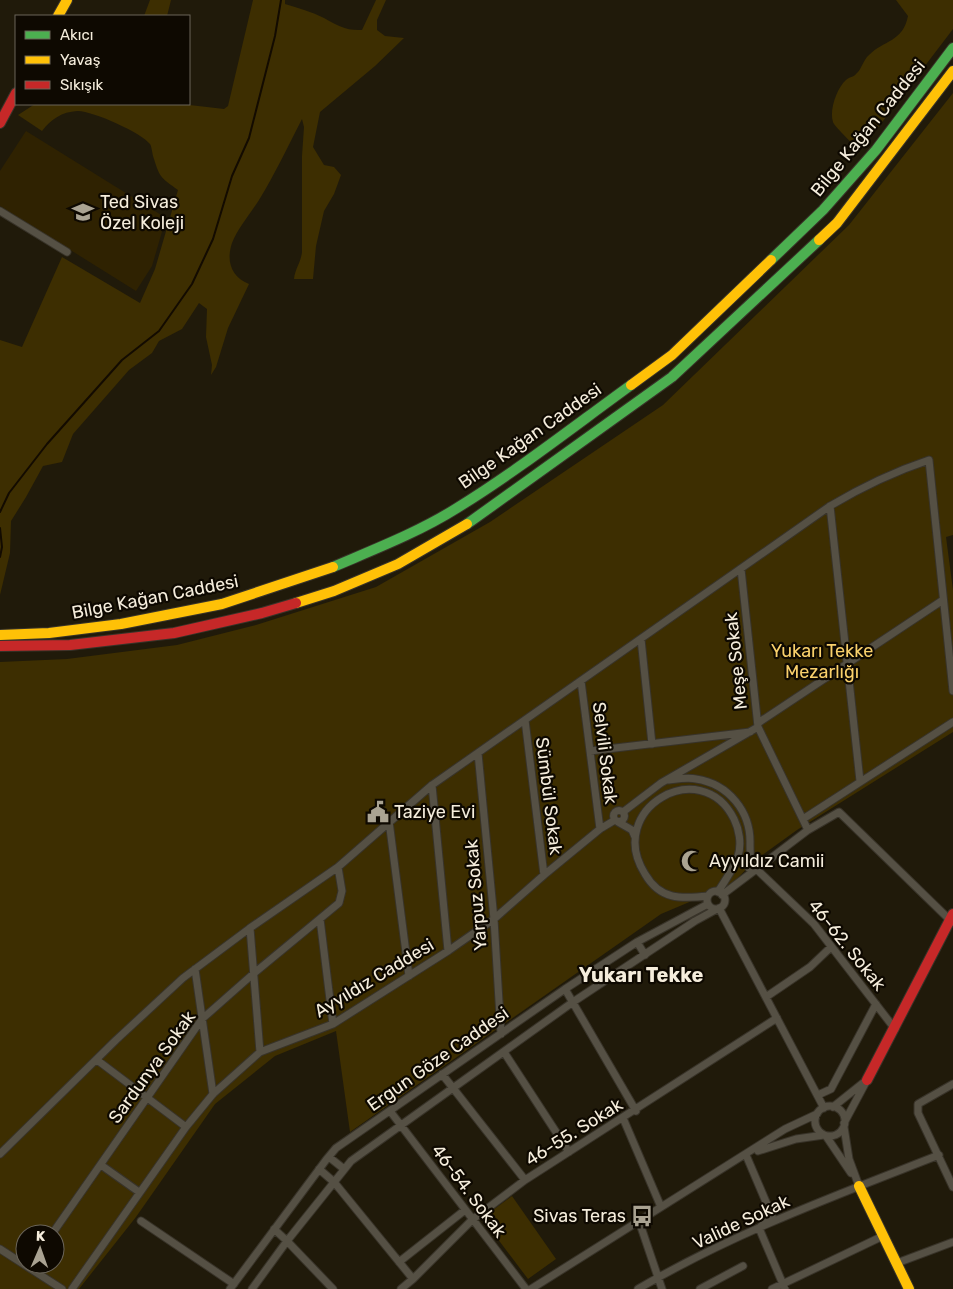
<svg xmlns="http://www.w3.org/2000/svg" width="953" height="1289" font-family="Rubik,sans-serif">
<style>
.built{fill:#2f2201}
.green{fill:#3d2e01;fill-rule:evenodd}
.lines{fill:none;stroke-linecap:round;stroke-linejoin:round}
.stream{stroke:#130b01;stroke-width:2}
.street-casing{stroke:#383329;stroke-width:9}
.fast-casing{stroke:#383329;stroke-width:12}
.slow-casing{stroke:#383329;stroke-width:12}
.jam-casing{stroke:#383329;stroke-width:12}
.street{stroke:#555044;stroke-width:7}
.fast{stroke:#4caf50;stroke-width:10}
.slow{stroke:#ffc107;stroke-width:10}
.jam{stroke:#c62828;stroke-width:10}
.labels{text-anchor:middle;stroke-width:4.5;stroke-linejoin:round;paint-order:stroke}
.street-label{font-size:18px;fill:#f5eddc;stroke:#0e0901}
.poi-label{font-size:18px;fill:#f5eddc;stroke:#0e0901;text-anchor:start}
.park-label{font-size:18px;fill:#f9d06b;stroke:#0e0901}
.quarter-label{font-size:20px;font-weight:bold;fill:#f5eddc;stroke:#0e0901}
</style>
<rect width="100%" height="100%" fill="#201a0a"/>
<path class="built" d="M26,131L166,218L152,266L136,291L0,206V171Z"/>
<path class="green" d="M150,0H171L167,16H144Z
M253,0H285V4C298,8 312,12 324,18C337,25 346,31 362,30L376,0H386L377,20V30L385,36L404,38L375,66L320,112L313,147L324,165L334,167L341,175L334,194L324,211L316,246L313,279H294C295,269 301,262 302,252V156L304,127L302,119C288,146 275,174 259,200C250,214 238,228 232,243C226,261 231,277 249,284L228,328L216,367L211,375L212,365L206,337L207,309L199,303L182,329L159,341L152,353L129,370L73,434L62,462L43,466L26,497L11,521L10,553L0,595V340L22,347L62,257L140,303L155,269L178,190C162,178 160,179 154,159C152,154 152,147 150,144C142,133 91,110 77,111C62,112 51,119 42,131L18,115L35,104H181L224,109L228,106Z
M896,0H953V29L867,142L856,147C852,143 834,126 833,122C829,110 837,88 846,80C849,77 854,77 856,74C862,69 863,60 869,55C884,40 903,42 908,16Z
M953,93V535L946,537L953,590V732L797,830L754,861L732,884L661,914L350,1132L336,1031L275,1056L215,1104L136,1217L79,1289H0V662L67,659L177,645L256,625L376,587L490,522L663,405L849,225ZM25,1234H55V1264H25Z
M512,1196L556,1259L528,1279L482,1218Z"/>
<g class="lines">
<path class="stream" d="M0,512L9,493L47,444L122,360L159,331L192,284L213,239L232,176L249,138L275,36L281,0
M0,528L2,547L0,557"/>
<g class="street-casing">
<path id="street" d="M0,211L67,252
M830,506L860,781
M741,569L758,727L808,830
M641,639L652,744
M581,681L600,829
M525,720L544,875
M758,723L943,600
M590,751L750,732
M478,753L494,919L501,1034
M669,780C677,779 688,777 696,779C729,784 751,812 750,844C750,852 751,860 749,868
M432,785L448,951
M613.5 816a5.5 5.5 0 1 1 11 0a5.5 5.5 0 1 1-11 0Z
M623,812L661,783L758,727
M803,819L953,722
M389,821L409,976
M618,822L632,830L635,837
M750,863L814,924L895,1029
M707 900a9 9 0 1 1 18 0a9 9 0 1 1-18 0Z
M722,895L808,830L839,812L952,922
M708,896C681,899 660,900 645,874C604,809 701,753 734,819C739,829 742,844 738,856C734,869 725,880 718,892
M719,908L824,1108
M320,919L333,1024
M250,928L260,1052
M637,942L645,955
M195,969L213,1094
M565,989L636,1111
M766,997L810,967L831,947
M504,1052L569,1152
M97,1060L186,1127
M442,1074L525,1180
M953,1084L918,1104V1113L953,1187
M818,1095L831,1089L876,1004
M815 1121a15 15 0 1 1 30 0a15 15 0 1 1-30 0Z
M833,1107L863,1083
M390,1111L526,1289
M623,1118L661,1207
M844,1123L867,1080
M844,1127L849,1159L859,1186
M826,1136L851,1173
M758,1151L796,1139L824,1135
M0,1154L116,1040L183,978L250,928L338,867L432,785L830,506C862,487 893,472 929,460L953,691
M746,1155L772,1216L759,1228L785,1289
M329,1157L344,1169
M101,1165L139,1192
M319,1169L334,1182L413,1279
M141,1221L234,1284
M639,1221L662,1289
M274,1229L287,1241L333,1289
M52,1234L202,1019L253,974L339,903L342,891L338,867
M0,1249L62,1289
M399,1262L465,1210
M897,1263L953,1242
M72,1289L186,1127L213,1094L260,1052L333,1024L448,951L494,919L544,875L600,829L615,820
M230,1289L326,1160L336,1148L565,989L637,942L708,904
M252,1289L287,1241L351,1161L573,1002L695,921L717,909
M401,1289L413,1279L472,1220L525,1180L777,1018
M531,1289L785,1129L817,1114
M638,1289C733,1233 837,1195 939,1155
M700,1289L743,1266
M772,1289L883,1236"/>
</g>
<g class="fast-casing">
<path id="fast" d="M771,260L823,210L876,150L953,48
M467,524L672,377L819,240
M333,567C375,549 419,532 457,508C517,471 573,427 631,385"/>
</g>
<g class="slow-casing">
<path id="slow" d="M58,16L67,0
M819,240L837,223L953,71
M631,385L672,355L771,260
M296,603L334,591L398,564L467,524
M0,635L49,633L121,624L222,604L333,567
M859,1186L909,1289"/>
</g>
<g class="jam-casing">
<path id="jam" d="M0,123L16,93
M0,646L70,645L174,633L262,613L296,603
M867,1080L953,914"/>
</g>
<use href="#street" class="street"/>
<use href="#fast" class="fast"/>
<use href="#slow" class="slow"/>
<use href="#jam" class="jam"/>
</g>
<defs>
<g id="school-bare" transform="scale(1.725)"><path d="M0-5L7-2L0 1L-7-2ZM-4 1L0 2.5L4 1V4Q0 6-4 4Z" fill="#aaa392" stroke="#0e0901" stroke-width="2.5" paint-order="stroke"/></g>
<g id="civic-bare" transform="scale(1.725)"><path d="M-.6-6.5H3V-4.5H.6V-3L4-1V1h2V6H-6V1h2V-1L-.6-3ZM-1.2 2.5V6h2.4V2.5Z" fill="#aaa392" stroke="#0e0901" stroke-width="2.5" paint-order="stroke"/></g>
<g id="mosque-bare" transform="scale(1.725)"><path d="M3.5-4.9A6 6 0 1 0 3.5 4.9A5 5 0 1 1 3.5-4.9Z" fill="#aaa392" stroke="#0e0901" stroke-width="2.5" paint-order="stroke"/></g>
<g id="bus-bare" transform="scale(1.725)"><path d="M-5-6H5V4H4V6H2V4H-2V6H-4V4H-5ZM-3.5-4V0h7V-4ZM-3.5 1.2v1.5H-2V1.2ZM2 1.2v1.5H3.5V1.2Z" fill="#aaa392" stroke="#0e0901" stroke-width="2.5" paint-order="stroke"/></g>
</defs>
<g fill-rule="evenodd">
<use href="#school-bare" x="83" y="212"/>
<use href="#civic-bare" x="378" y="812"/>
<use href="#mosque-bare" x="692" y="861"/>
<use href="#bus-bare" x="642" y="1216"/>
</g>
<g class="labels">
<g class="street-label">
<text transform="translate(868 128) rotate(-51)" y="6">Bilge Kağan Caddesi</text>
<text transform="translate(530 436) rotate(-35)" y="6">Bilge Kağan Caddesi</text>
<text transform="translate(155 597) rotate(-11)" y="6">Bilge Kağan Caddesi</text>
<text transform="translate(736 661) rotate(-96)" y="6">Meşe Sokak</text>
<text transform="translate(605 753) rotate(83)" y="6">Selvili Sokak</text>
<text transform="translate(549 796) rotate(83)" y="6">Sümbül Sokak</text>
<text transform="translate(476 895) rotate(-95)" y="6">Yarpuz Sokak</text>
<text transform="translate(847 945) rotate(51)" y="6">46-62. Sokak</text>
<text transform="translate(374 978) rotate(-31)" y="6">Ayyıldız Caddesi</text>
<text transform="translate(438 1059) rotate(-35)" y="6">Ergun Göze Caddesi</text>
<text transform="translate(152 1067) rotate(-54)" y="6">Sardunya Sokak</text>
<text transform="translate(574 1132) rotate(-32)" y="6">46-55. Sokak</text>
<text transform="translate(469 1191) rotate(53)" y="6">46-54. Sokak</text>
<text transform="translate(741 1222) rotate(-25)" y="6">Valide Sokak</text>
</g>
<g class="poi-label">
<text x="100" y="208">Ted Sivas<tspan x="100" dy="21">Özel Koleji</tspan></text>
<text x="394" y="818">Taziye Evi</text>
<text x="709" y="867">Ayyıldız Camii</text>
<text x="626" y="1222" text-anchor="end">Sivas Teras</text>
</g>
<g class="park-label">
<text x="822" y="657">Yukarı Tekke<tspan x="822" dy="21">Mezarlığı</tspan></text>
</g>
<g class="quarter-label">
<text x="641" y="982">Yukarı Tekke</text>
</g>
</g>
<rect x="15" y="15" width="175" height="90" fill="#0e0901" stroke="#6a6459"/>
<rect x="25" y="31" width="25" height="8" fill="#4caf50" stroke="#6a6459"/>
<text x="60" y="40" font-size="15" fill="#f5eddc">Akıcı</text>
<rect x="25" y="56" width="25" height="8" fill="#ffc107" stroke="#6a6459"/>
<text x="60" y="65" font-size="15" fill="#f5eddc">Yavaş</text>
<rect x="25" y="81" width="25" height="8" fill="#c62828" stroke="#6a6459"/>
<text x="60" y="90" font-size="15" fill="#f5eddc">Sıkışık</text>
<g transform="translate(40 1249) rotate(2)"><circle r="24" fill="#0e0901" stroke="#6a6459"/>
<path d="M0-4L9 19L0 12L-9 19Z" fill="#aaa392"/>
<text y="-8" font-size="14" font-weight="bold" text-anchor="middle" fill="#f5eddc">K</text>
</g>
</svg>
